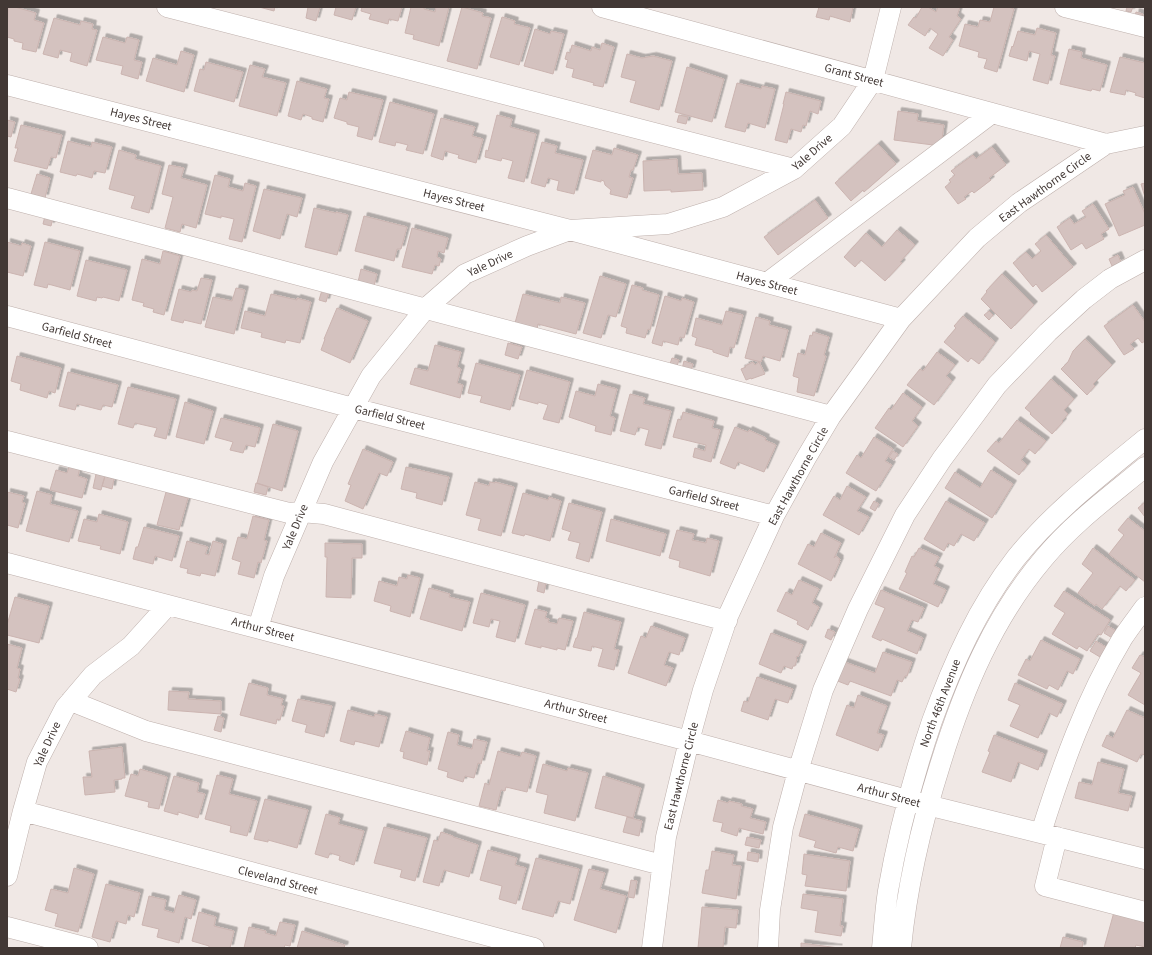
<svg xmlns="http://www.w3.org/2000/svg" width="1152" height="955" font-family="'Source Sans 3',sans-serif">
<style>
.building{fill:#d4c2bf;stroke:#cbb4b0;filter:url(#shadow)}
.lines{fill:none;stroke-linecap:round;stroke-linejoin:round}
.minor-casing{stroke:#beb0ac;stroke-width:21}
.minor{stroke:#fff;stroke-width:20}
.labels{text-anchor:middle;stroke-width:3.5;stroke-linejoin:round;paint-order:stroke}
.street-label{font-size:12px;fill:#423835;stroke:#fff}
</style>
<defs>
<filter id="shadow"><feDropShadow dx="3.5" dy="-3.5" stdDeviation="0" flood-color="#0004"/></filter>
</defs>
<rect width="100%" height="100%" fill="#f0e8e5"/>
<path class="building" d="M8,7H15L36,13L34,20L44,23L36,52L22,49L23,43L14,41V39L7,37Z
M259,7H275L274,11Z
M308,7H320L316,21L306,18Z
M336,7H356L352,20L334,15Z
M362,7H402L398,21L389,19L388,24L369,19L371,14L361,11Z
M411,7H424V9L435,12L436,7H449L439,46L413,39L414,35L405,33Z
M462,7L483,13L482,16L491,18L477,69L447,61Z
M819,7H853L850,22L830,16L829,20L816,17Z
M922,7H928L936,12L938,7H960L957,16L961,19L949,37L953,40L943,56L929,48L938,34L930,28L925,36L908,25L914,17L916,18Z
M994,7H1008L1014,9L997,72L984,68L987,59L978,57L979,52L959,46L965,24L978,27L980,20L990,22Z
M1127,7H1133L1131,12L1126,11Z
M1136,12L1143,14L1141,22L1134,21Z
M502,17L515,21L514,24L530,28L519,65L490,57Z
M54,18L80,25L81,21L93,24L92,29L97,30L87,66L70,61L72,53L60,50L58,58L43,54Z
M1037,28L1056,33L1051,55L1055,56L1048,84L1033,80L1040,54L1029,51L1027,61L1009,56L1012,46L1013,47L1018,31L1035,35Z
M535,29L550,34L551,31L564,34L553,74L524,66Z
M103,37L125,43L127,37L139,40L134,60L142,62L138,79L121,74L123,66L96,60Z
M602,43L614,47L603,87L593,85L594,83L572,77L574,69L566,67L568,60L565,59L567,52L570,53L572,45L591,51L592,47L600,50Z
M1069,49L1082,52L1081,58L1107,65L1100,91L1092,89L1091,91L1060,84Z
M181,51L194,55L184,92L146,81L153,58L177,65Z
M627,54L642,58L653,56L672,61L659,110L630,102L636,81L621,77Z
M1120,57L1145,63V98L1135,95L1136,93L1126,90L1125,95L1110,92Z
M206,62L243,72L234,102L194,91L200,69L204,70Z
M250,65L265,69L262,77L286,83L277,116L239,106Z
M687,67L724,79L712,122L675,112Z
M297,81L327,89L324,98L329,99L323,122L312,119V117L303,114L301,120L288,116Z
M737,83L761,89L762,86L775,89L765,128L748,123L745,132L725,127Z
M349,92L383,100L372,140L357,136L359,127L347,124V122L334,118L340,98L347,100Z
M786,92L821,101L818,114L810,111L806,126L803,125L801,132L791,129L787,143L775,140L784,104H783Z
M390,102L434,114L423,154L406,150L408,145L396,142L395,146L379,142Z
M898,111L918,114L917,121L944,125L941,146L894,140Z
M497,115L512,119L510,127L536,134L524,182L508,178L513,161L502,158L501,161L485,157L486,150L488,151Z
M679,115L688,117L686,124L677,122Z
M441,118L475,127L472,136L483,139L476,163L458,158L459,155L445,151L443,160L431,156Z
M7,120L15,122L11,137L7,136Z
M21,125L62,135L56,158L51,157L47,169L14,161L18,148H15Z
M68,141L91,147L92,142L112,147L105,173L94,171L92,178L77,174L76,176L60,172Z
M542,142L557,146L555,153L583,160L574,194L557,190L559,181L548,178L545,187L531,183Z
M878,144L896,164L864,192L863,190L851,201L835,183Z
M992,147L1006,165L989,178L991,180L974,193L972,191L964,197L966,199L958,204L945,187L951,182L949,180L955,175L951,171L973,155L976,159Z
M614,148L638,155L633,170H631L629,177L633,178L627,198L610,194L611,190L605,185L604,181L601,180V182L585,178L593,150L612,155Z
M119,150L136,155L135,159L161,166L149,213L131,208L135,196L109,189Z
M677,159L678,174L702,173L703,190L671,192V190L644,191L643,161Z
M169,165L184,168L181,178L207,185L196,228L182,224L180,232L165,228L173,197L162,194Z
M37,174L50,178L45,198L31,194Z
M215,175L230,179L228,187L243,191L245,183L256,186L242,242L229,239L234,219L221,216V218L205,214Z
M1145,183V197L1141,184Z
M1133,187L1145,214V225L1119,236L1105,204L1125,195L1123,191Z
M264,189L302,198L297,217L287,214L280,239L253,231Z
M815,200L828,218L778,255L764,237Z
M1093,204L1109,229L1101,234L1104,239L1086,249L1082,243L1071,250L1057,227L1070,218L1074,224L1086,217L1082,211Z
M314,208L336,213V212L348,215L337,255L305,247Z
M45,216L53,218L51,226L43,224Z
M364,216L407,227L401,249H397L394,261L355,251Z
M412,228L448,238L444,253L438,251L437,257L441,259L439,266L435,265L432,274L402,267Z
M897,230L915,245L900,262L902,263L885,281L861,260L855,267L844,257L866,233L882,247Z
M1046,235L1073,267L1042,292L1036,284L1033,287L1013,263L1026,252L1032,259L1041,251L1035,244Z
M7,242L21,246L22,243L31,246L23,276L7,272Z
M45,242L80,251L70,290L48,284L47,288L34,285Z
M163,251L180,256L164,315L153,312L154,309L143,306L144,303L132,300L142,259L160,264Z
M1118,255L1121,262L1112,266L1109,259Z
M86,260L127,270L119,301L103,297L102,298L97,297L96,301L77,296Z
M361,269L377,274L374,286L358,282Z
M1002,274L1034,305L1011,329L981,299L987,292L986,291Z
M600,276L626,284L616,317L608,315L601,338L583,333Z
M201,278L212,280L201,324L184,320L183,323L171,320L179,289L191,292L192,290L197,291Z
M632,285L643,288L642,290L659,295L650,330L648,329L645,338L626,333L627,328L621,326Z
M236,288L245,290L234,334L205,327L213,297L232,301Z
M322,290L329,292L326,302L319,300Z
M271,294L297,300V298L311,302L300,343L286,340L285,343L261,337L262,333L241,328L245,311L265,316Z
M523,294L560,303L561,297L585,303L576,334L538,324L537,329L515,323Z
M665,296L681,301L682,298L694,302L684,338L680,337L678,345L663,341L662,346L652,343Z
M1133,305L1145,322V341L1142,343L1138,338L1130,344L1134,349L1124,355L1104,326Z
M337,308L368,321L350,363L321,350L325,339H324Z
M726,311L743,315L734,348L730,347L728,357L713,352V350L695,345L697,338L692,336L696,318L722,325Z
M989,311L993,315L989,320L984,315Z
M963,316L995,342L979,364L971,358L968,362L944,342L956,328L954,326Z
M756,317L770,321L769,325L788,330L780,361L763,356L761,362L745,358Z
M813,332L829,337L824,355L826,356L814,396L797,392L799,378L793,376L798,353L805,355L810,335L812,336Z
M1085,339L1112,365L1093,384L1095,386L1087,395L1061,369L1068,362L1073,351Z
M508,343L522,347L518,359L505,355Z
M435,345L461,352L457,367L461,369L457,383L463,385L460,398L410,384L415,368L428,371Z
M937,352L955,365L946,376L952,381L934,405L907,385L920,369L923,371Z
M17,356L61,368L55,393L49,391L47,398L20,390L21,384L11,381Z
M672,358L679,360L677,366L670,364Z
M684,361L693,364L691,371L682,369Z
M753,362L755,365L759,362L765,374L751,379V378L746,380L741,369L746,367L745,366Z
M476,363L520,375L510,410L480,402L482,396L468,393Z
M527,370L570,382L559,423L543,419L548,405L538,402V404L519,399Z
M68,372L118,385L112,407L103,405L101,410L77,404L75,410L59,406Z
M1051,379L1074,399L1064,410L1068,414L1062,421L1063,422L1052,434L1030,414L1031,413L1025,408Z
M598,384L617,389L610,416L615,418L611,435L595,431L596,426L569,417L576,391L595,396Z
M128,387L176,399L166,439L154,436L157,428L135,423L133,428L118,424Z
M903,393L922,407L912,421L918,426L903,447L875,428L889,408L891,410Z
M630,394L645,398L643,404L671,411L661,449L645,445L649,430L638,427L635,435L620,431Z
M185,402L213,411L204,444L176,437Z
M683,412L714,421L712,428L720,430L711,462L693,457L695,448L705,451L706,445L673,437L678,419L681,420Z
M221,418L260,428L255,447L246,445L243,453L230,450L233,442L215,437Z
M1017,420L1046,441L1035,454L1029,449L1021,460L1027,465L1019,475L987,451L996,441L999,443Z
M273,424L298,431L282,491L257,483Z
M735,427L748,432L749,430L766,438L765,440L776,445L764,472L738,462L735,469L720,463Z
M874,437L893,449L885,461L892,465L876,491L846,473L857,455L861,458Z
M363,449L393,462L387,476L379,473L363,509L345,501L351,485L348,484Z
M893,451L898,454L894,460L889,457Z
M70,464L80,467L78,476L87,479L82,498L50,490L56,470L67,473Z
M406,467L449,477L442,505L416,498L417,493L401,489Z
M991,470L1013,484L992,518L945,488L955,472L980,488Z
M96,474L105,476L101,490L93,488Z
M105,476L114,479L112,489L102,486Z
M475,482L489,486L490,482L495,483V482L514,487L501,536L478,530L481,519L466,515Z
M256,483L268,487L266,495L254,492Z
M847,486L866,497L857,511L869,517L859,535L823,515L834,496L840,500Z
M37,491L52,495L50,504L78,511L69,542L26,531Z
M7,492L24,496L22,502L25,503L18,528L7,525Z
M166,492L188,498L179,530L157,525Z
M523,493L548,500L549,497L561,501L550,541L525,534L524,536L512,533Z
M874,501L879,504L875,511L870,508Z
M946,501L985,523L974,541L961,534L954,546L948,543L944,551L924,539Z
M1145,502V517L1138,508Z
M569,503L602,512L589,562L576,558L580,543L568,540L571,532L562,529Z
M99,514L128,522L120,554L100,549L101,546L78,541L84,519L97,522Z
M253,516L269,520L264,540L267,541L261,563L258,562L254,578L238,574L241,562L232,559L238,537L247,539Z
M1128,518L1145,531V582L1109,554L1124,535L1118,530Z
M611,519L666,534L660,556L606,541Z
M144,527L179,536L172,561L155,556L153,564L133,559L136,547H138Z
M677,530L694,534L692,540L706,543L707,538L719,541L710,576L679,567L680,561L669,558Z
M821,533L841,543L834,558L836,556L840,559L839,561H840L831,581L798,564L808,544L814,547Z
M187,541L208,547L205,554L209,555L213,541L223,544L215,576L201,573L200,576L187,573L188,569L180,567Z
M325,543L362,544V558H352L351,598L326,597L327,557H325Z
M919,548L939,557L934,566L940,569L933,584L946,590L938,607L899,589L907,573L905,572L912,556L914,557Z
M1093,548L1135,580L1126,591L1120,586L1102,609L1096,604L1095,606L1078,593L1093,573L1082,564Z
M408,575L420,578L410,617L390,611L391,606L374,601L379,581L397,586L399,577L407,579Z
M799,580L819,589L812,603L819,607L808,630L797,624L798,621L777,611L786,592L792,595Z
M539,581L546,583L544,593L537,591Z
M429,588L450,594L449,597L470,602L462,631L420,619Z
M881,590L924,608L918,622L912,620L907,631L923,638L917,654L882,639L881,641L872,637L885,608L875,604Z
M1064,591L1110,620L1101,635L1098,634L1087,651L1079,646L1077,649L1052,634L1065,613L1054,606Z
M481,593L525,605L515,642L496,637L500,621L491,619L489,627L473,623Z
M15,597L49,606L39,643L7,635V625Z
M535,609L547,612L545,618L549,619L548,622L557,624L559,618L573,621L565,650L557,648V650L541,646V648L525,644Z
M584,612L621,622L614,649L619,650L614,670L598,666L603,649L592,646L591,651L573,647L576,638H577Z
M651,626L685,638L679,655L669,652L664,665L673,668L666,686L628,673L641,636L646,638Z
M1108,626L1118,632L1114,639L1104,633Z
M828,629L835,632L831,640L825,637Z
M771,633L803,645L798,657L797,656L796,658L797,659L795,666H793L792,669L784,666L781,673L759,664Z
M1041,640L1080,659L1073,674L1067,671L1058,690L1049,685L1047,689L1018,675L1026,659L1030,661Z
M1096,641L1106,647L1100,657L1090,651Z
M7,644L22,648L17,668L20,669L18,678L20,679L16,692L7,689Z
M883,652L912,662L907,676H905L902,682L897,680L891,696L850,681L848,685L835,680L842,661L875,673Z
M1140,655L1145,657V705L1128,695L1141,673L1132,668Z
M757,677L793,689L788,703L775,699L768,720L741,711L744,701L748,702Z
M249,683L268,688L267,695L283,699L281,705L284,706L280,720L277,719L276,724L240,715Z
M1015,683L1063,704L1057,717L1049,713L1038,738L1010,726L1020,705L1008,700Z
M169,691L189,692L188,699L221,701V714L168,710Z
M858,695L887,706L877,733L884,735L878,751L836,735L847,705L854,708Z
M298,699L332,706L324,737L305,732L307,725L292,721Z
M348,710L374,717L375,714L387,717L379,747L355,741L354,745L340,741Z
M1127,710L1145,718V755L1141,754L1137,762L1102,746L1107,735L1113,738Z
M218,716L224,718L221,732L214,730Z
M406,731L430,738L427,751H430L427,765L403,758L404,752L400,751Z
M448,732L459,735L457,745L472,749L474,739L487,742L481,764L478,763L474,778L465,776L463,782L447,777L448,772L438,769Z
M994,735L1044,754L1038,770L1018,762L1011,782L982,772L990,752L988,751Z
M122,747L125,778H122V779L114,780L115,792L85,795L83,777H92L89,751Z
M498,751L520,757L522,752L536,756L527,792L506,787L505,791L501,790L496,810L479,806L485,783L489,785Z
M1098,762L1124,769L1118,793L1132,796L1128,811L1075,798L1079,782L1092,785Z
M543,764L567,771L568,768L588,773L575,821L544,813L548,795L536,792Z
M140,769L167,777L159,809L148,807L149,802L125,796L131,774L138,776Z
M217,775L233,779L229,794L257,801L247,836L230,832L231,826L205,819Z
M174,776L199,783L197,792L205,794L198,818L178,812V815L164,811Z
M603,776L641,788L633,818L595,808Z
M265,799L308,810L297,848L268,840V842L254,839Z
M718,800L728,803L729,801L742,804L741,806L753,809L750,818L766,822L763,834L739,828L737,836L721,831L723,823L713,821Z
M326,814L340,818L338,824L364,831L354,865L339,860L340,856L330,853L328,858L315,854Z
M805,814L859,829L853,851L838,847L836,853L814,847L816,841L799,836Z
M627,817L642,821L639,836L623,832Z
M384,827L427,838L415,881L400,877L402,870L374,863Z
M441,832L453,836V837L478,845L469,877L444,870L439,886L423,882L434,840L438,841Z
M747,837L761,840L759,848L745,845Z
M488,850L517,858L515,865L526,868L516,904L499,899L502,886L480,880Z
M712,851L734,855L732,865L741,866L736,899L702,893L706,870H709Z
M748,852L759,854L758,862L747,860Z
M804,854L850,861L846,891L805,886L807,875L802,874Z
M536,858L579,869L570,904L558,901L553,917L522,909Z
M74,868L94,874L78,932L55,926L58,914L45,910L51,889L68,893Z
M589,869L605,873L600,889L626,896L616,933L574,920Z
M631,880L637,881L634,898L628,897Z
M106,884L140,893L134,917L128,915L126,924L116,921L110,942L92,937Z
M803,894L843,899L840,926H843L841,936L815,932L818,911L801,908Z
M179,895L196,900L191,919L185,917L179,943L157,937L159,929L142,925L149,896L166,900L164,910L174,913Z
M702,907L738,910L736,928L725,927L723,948H698Z
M199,912L216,917L214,926L234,931L230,948H209V946L192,941Z
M1114,912L1145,920V947L1136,945L1135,948H1104Z
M280,922L295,925L290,946L285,945L284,948H244L249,927L266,931L265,933L276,936Z
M302,931L345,945L344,948H297Z
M1063,937L1083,942L1082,948H1060Z
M801,943L839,948H801Z"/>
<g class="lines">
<g class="minor-casing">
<path id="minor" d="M167,7L794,169
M602,7L1106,144
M1065,7L1145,27
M7,85L570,230L901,319
M7,198L831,416
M767,283L992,113
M7,316L353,408L774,516
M7,441L289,513L301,512L324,514L727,621
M7,563L689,741L907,800L1145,859
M258,628L274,576L323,462L371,376L426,308L465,274L527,246L570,230L668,224L723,207L794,169L842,126L873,80L891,7
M71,701L146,731L662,865
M23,811L534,948
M1041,833C1062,766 1086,699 1122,639C1129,628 1137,618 1145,607
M1057,837L1045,886L1145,912
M7,876L23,811L37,762L65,708L93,675L131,646L168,605
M7,927L88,948
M652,948L666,837L689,741L703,690L728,616L774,516L806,458L831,416L901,319L977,238L1019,203L1106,144L1145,136
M768,948L770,910L783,827L798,771L823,690L858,609L905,515L942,459L997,385L1048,332L1084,299L1110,279L1145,260
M882,948C884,929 885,910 888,891C898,833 913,777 932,721C953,663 978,607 1016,558C1053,512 1100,476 1145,439
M901,948C907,885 922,822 941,762C964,688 993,618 1044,558C1073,523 1110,496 1145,467"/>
</g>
<use href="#minor" class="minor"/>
</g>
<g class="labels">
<g class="street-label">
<text transform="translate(854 75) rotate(15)" y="4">Grant Street</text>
<text transform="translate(141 119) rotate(14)" y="4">Hayes Street</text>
<text transform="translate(812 152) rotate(-41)" y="4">Yale Drive</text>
<text transform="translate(1045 187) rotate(-36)" y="4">East Hawthorne Circle</text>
<text transform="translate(454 200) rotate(14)" y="4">Hayes Street</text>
<text transform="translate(490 263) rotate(-25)" y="4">Yale Drive</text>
<text transform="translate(767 283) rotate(15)" y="4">Hayes Street</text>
<text transform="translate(77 335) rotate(15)" y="4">Garfield Street</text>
<text transform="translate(390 417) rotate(14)" y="4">Garfield Street</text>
<text transform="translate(798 476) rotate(-61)" y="4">East Hawthorne Circle</text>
<text transform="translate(704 498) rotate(14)" y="4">Garfield Street</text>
<text transform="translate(295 527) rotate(-67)" y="4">Yale Drive</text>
<text transform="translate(263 629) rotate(15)" y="4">Arthur Street</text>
<text transform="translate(940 703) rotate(-69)" y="4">North 46th Avenue</text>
<text transform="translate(576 711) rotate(15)" y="4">Arthur Street</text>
<text transform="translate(47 744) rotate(-65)" y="4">Yale Drive</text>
<text transform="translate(681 776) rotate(-76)" y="4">East Hawthorne Circle</text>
<text transform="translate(889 795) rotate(15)" y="4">Arthur Street</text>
<text transform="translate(278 880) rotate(15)" y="4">Cleveland Street</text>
</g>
</g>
<rect width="1152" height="955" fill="none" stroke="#423835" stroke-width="16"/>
</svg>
